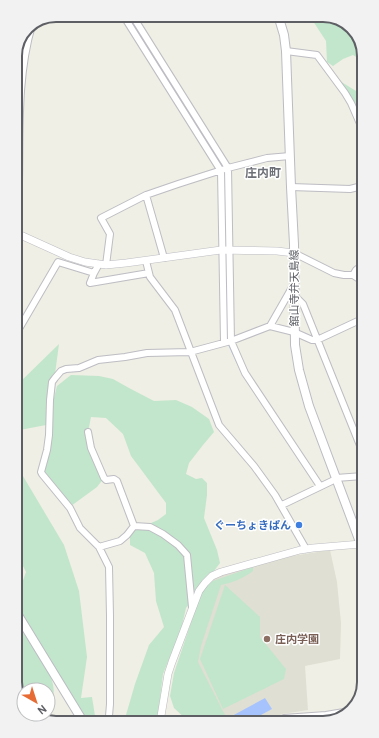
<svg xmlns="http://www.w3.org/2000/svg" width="379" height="738" font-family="Overpass,'Noto Sans JP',sans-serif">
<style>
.education{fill:#dfdfd3}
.green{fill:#c2e6cb}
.water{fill:#a7c3fe}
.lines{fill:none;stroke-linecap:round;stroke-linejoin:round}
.stream{stroke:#a7c3fe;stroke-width:1.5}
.minor-casing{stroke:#bdbdc3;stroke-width:8}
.tertiary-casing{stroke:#bdbdc3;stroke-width:8}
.secondary-casing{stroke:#bbbcc3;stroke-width:10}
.minor{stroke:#fff;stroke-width:6}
.tertiary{stroke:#fff;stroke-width:7}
.secondary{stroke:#fff;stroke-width:8}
.shop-dot{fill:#3f7fe0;stroke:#fff;stroke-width:1.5}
.education-dot{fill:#8d6e63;stroke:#fff;stroke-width:1.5}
.labels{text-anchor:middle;stroke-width:3;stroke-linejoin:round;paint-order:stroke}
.street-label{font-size:11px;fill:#5d5f65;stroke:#fff}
.shop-label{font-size:11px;font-weight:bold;fill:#366cbe;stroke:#fff;text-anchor:end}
.education-label{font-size:11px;font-weight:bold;fill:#785e54;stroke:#fff;text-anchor:start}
.neighbourhood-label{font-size:12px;font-weight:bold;fill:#6e7077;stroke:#fff}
.rim{fill:none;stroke:#5d5f65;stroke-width:2}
</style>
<rect width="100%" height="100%" fill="#efefe5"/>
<path class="education" d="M330,550L337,582L341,623L340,659L305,666L308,710L282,714L271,721H216L194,654L192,619L210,582L218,576L292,556Z"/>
<path class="green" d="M309,15H326L348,23L361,40V60L353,55L343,59L333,66L327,62L326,41Z
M335,78L356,91L361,85V112L353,107Z
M59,344L55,374L47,397L46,425L20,430L17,435V385Z
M71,375L99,376L113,379L129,388L154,401L176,400L192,407L209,419L214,432L203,445L189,463L186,474L196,479L202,478L207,483V495L204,518L217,550L220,563L186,608L181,630L163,674L158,715L154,722H132L126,715L135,684L149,645L164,627L156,601L154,573L145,553L130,545V532L158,520L166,514V503L131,456L123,434L106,418L91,417L88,432L104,478L97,487L71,506L42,468L50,413L57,386Z
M17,466L64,545L79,591L87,657L81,698L92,697L96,722L90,723L72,696L22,613L18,598V594L26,572L17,554Z
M253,567V571C244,578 232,583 221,585L201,646L198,662L228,721L189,722L174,708L170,696L174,673L202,590L210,582Z
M225,585L260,617V637L286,669L284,679L223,709L200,659Z
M18,624L50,675C56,690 54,697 48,711V690H24V706L18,698Z"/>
<path class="water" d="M265,698L272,709L250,721H232L230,717Z"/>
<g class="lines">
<path class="stream" d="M128,15L223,167
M224,173L226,248
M226,252V280
M226,304V316
M229,345L243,375"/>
<g class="minor-casing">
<path id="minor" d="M123,15L221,171L224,342
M132,15L228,168L231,341L245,373L320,486
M286,51L317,55L345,93L351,103L361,126
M291,187L350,189L358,187L362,185
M146,195L164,258
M294,253L334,273L344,275H353L362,281
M146,261L150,277L175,310L219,425L254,466L275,495L306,549
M106,265L110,234L101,218L146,195L178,184L228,168L267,158L290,156
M94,273L90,283L149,273
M353,275L356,270L362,265
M294,295L303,304L363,453
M270,326L294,284
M16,334L58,262L94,273L99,264
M88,432L91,448L104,478L106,480L114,479L117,481L134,526
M336,478L363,476
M282,505L336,479
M99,547L120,541L127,535L134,526L150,527L163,534L178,545L187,555L192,607
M278,721L284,718L326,715L350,711
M111,722L109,716L110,704V616L109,567L99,547L80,528L70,508L42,474L41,472L47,450L49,435L50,400L52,382L55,378L61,371L66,369L79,368L98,360L125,357L147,353L190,352L231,341L270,326L294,332L312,340H317L362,319"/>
</g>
<g class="tertiary-casing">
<path id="tertiary" d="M16,233L69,257L85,262L106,265L126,263L221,250L277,251L294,253
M160,722L168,674L172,662L199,591L205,583L212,576L221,572L300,550L313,548L361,544"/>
</g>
<g class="secondary-casing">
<path id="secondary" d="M278,15L284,35L286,51L291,187L294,244L295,345L299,370L309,406L363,550
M16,242C18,222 18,203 18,183C19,131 16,76 31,25
M18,615L84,723
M362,690L364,665"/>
</g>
<use href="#minor" class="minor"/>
<use href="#tertiary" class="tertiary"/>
<use href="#secondary" class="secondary"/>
</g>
<circle class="shop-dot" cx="299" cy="525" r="4"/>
<circle class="education-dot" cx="267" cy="639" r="4"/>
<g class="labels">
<g class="street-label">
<text transform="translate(294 288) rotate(-90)" y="4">舘山寺弁天島線</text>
</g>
<g class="shop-label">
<text x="291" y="529">ぐーちょきぱん</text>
</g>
<g class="education-label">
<text x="275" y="643">庄内学園</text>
</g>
<g class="neighbourhood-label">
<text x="263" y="177">庄内町</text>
</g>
</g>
<path d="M0 0H379V738H0ZM56 22H323A34 34 0 0 1 357 56V682A34 34 0 0 1 323 716H56A34 34 0 0 1 22 682V56A34 34 0 0 1 56 22Z" fill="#f2f2f3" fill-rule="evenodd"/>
<path class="rim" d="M56 22H323A34 34 0 0 1 357 56V682A34 34 0 0 1 323 716H56A34 34 0 0 1 22 682V56A34 34 0 0 1 56 22Z"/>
<g transform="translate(36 702) rotate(141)"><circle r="19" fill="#ffffff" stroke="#bebfc1"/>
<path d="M0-3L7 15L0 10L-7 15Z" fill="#e76b34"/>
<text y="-6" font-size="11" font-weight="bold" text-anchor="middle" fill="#5d5f65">N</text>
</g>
</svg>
